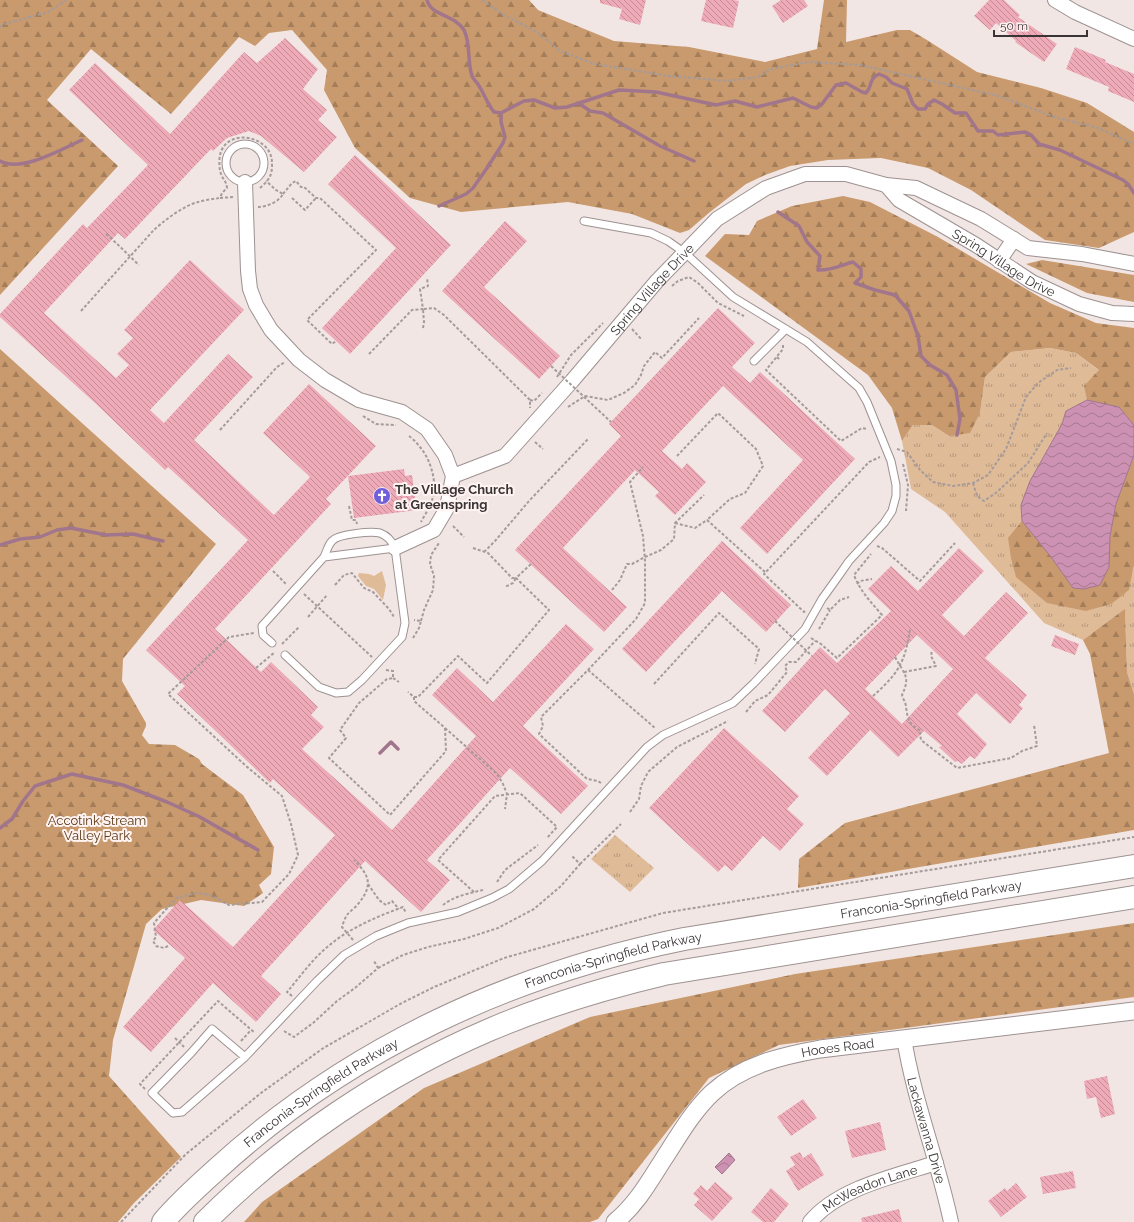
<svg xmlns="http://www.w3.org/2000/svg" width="1134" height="1222" font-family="Raleway,sans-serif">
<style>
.grass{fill:url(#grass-tufts)}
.forest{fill:url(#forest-firs)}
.pitch{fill:#dfbb98}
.water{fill:url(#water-waves);stroke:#a1768d}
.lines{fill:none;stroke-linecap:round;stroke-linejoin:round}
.stream{stroke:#a1768d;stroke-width:3.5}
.building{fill:url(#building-back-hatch);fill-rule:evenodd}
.service-casing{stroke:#9d9291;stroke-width:9}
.minor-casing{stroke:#9d9291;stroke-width:16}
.tertiary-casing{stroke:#9d9291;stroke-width:19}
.primary-casing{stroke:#9d9291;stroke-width:24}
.path{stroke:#a49b9a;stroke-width:2;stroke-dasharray:3 2;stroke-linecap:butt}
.service{stroke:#fff;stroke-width:7}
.minor{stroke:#fff;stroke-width:14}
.tertiary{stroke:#fff;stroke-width:17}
.primary{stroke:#fff;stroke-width:22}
.path-bridge{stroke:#a49b9a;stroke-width:2;stroke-dasharray:3 2;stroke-linecap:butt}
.labels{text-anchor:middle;stroke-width:4;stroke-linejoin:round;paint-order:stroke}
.street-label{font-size:13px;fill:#3a3535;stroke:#fff3f2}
.poi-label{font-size:13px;font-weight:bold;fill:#3a3535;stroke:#fff3f2;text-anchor:start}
.park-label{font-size:13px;fill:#5b3b17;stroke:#fff3f2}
</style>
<defs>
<pattern id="grass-tufts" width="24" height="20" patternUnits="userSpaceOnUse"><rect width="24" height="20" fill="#dfbb98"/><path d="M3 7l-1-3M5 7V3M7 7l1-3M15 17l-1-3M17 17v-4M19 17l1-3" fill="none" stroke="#b6997d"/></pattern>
<pattern id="forest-firs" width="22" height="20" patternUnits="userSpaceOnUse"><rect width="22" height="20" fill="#c99a6d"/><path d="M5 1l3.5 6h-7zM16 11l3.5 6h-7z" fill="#a47e5a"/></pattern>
<pattern id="water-waves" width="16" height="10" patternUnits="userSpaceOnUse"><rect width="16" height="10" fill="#cd92b3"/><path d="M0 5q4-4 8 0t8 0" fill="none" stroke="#a77892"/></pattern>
<pattern id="building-back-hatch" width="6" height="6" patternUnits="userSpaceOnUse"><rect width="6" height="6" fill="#efaab8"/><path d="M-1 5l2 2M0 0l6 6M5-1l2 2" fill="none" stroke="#c38b96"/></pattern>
</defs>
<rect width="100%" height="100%" fill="#f2e6e4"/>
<path class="grass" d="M1050,348L1076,353L1100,371L1134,387V694L1127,672L1125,610L1083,640L1044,623L945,512L911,489L902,441L913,425H932L949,436L980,413L985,377L1011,352Z
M615,835L654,868L630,892L591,859Z"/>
<path class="forest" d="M0,0H529L538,10L614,41L689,47L765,62L817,49L824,0H847L846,42L897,30H910L927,40L977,72L1041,88L1087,103L1134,132V232L1099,248L1045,240L971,190L928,168L881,158L828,160L790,166L765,175L746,184L710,212L689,230L680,233L632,214L568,202L461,212L410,198L355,148L324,90L327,70L292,30L269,33L255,46L239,37L171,114L91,49L47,100L118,166L0,295Z
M843,196L870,202L938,237L1050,303L1096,323L1134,328V428L1133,424L1119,407L1087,400L1084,386L1099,370L1076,353L1050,348L1011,352L985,377L980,413L970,433L949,436L932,425H913L902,441L892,408L868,375L705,256L725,234L749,235L757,221L792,206Z
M1042,260L1134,275V302L1087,293L1026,264Z
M0,349L216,544L123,659L122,681L146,723V726L142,735L149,744L175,745L199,759L202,764L243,795L274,847L271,874L259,885L263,893L244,906L201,900L162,909L146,924L113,1040L109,1076L181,1157L134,1203L118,1222H0Z
M1134,455V563L1129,590L1111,604L1086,611L1047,603L1016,577L1011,558L1008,538L1022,521L1051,557L1073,588L1109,567L1110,536L1116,504Z
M1125,609L1127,672L1134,694V830L798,888L799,859L845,823L1109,753L1090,654L1083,640Z
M1134,923V997L779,1045L709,1078L598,1219L590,1222H244L262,1202L424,1088L590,1017L795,974Z"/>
<path class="pitch" d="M382,571L386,585L383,600L374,589L366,586L358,576L359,573L369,574L374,576Z"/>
<path class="water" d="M1087,400L1119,407L1133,424L1134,428V455L1116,504L1110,536L1109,567L1100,585L1084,589L1073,588L1051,557L1022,521L1021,505L1030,481L1062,424L1066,411Z
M729,1153L735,1160L722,1174L715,1167Z"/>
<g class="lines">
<path class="stream" d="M427,0C431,16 454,14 464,30C471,44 467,61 472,76C473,79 477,82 479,86C485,95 487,104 494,112L501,113L524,101L534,100L555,108L567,107L619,90L656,92L716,105L735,101L757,107L793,98L811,107L817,108L822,104L836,85L846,83L862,92L866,93C873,86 868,79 879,74L886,77L892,83L907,89L913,104L918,109H925L928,104L934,100L942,104L955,113H966L978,131H993L998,135L1025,132L1031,135L1039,144L1060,150L1123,180L1128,184L1134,193
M580,104L590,111L603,113L660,146L694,161
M0,161C21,173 62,149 82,140
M439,206L466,194L473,188L487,168L503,143L505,137L501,122V113
M778,212L799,226L807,242L820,256L818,270C831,271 841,265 853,262L861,269V277L855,283L875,290L895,295L909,311L918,336L921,356L930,365L947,375L956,390L960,419L957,435
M0,545L20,539L40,537L57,530L71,528L106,535L133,534L163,541
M380,753L391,742L398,749
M0,828L12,819L23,801L35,786L72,774L123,785L167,802L198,816L258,850"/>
</g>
<path class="building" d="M600,0H646L640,25L619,19L622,9L600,3Z
M706,0H733L739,1L733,28L701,21Z
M781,0H804L808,6L783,23L772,6Z
M989,0H1004L1020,15L1018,17L1057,44L1044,62L1015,42L1016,41L996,23L990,30L974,16Z
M285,38L318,69L303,89L327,110L318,120L337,137L304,172L261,136L249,131L227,138L213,151L211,149L125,239L118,233L44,313L116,378L129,365L117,354L133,338L124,330L190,260L244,310L150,410L164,423L228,354L253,377L194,440L274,515L310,477L263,433L309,384L376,446L326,499L331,504L215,629L261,672L271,662L318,707L311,715L324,727L302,749L392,830L476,736L432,695L457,668L493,702L566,624L594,649L523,726L588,786L561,814L510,768L427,860L450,880L421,912L365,861L261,976L281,994L256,1022L213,983L151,1052L123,1027L185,958L153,930L180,900L233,947L335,835L273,779L270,783L177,694L185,686L146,650L248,540L168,467L165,470L94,402L0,317V314L83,224L87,228L148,165L69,90L95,63L170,134L244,52L257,63Z
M1075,47L1106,60L1105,62L1134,74V102L1108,91L1109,87L1066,69Z
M355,155L451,245L350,354L322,328L396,248L328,184Z
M505,221L527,241L484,287L560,356L539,379L442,291Z
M718,308L755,343L732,367L750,383L760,372L855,459L767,554L740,528L803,460L723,386L662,451L682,469L687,463L706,482L675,515L655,496L659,492L635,470L563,548L627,607L604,632L515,550L621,436L609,424Z
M404,469L405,476L412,475L417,510L354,518L348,476Z
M722,541L791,605L766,632L722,591L646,672L622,649Z
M959,548L984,571L942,615L964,636L1006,592L1028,613L985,658L1027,695L1019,705L1023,708L1010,724L976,693L957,714L987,744L975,759L970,756L962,764L958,761L955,762L939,747L942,746L924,731L898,757L870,730L827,776L808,758L850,713L825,689L785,732L762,711L820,647L837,663L891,611L868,589L891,566L918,591ZM917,635L953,669L902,724L865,689Z
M1055,635L1079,644L1075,655L1051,646Z
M724,728L799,796L787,809L804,824L780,851L763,836L732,871L725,865L718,872L649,808Z
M1107,1076L1115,1114L1101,1118L1096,1097L1087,1099L1084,1081Z
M803,1099L817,1118L791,1136L777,1117Z
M880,1122L886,1150L852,1158L845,1131Z
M800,1152L803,1158L811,1153L824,1175L798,1191L786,1171L795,1165L790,1157Z
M1073,1171L1076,1188L1043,1194L1040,1177Z
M715,1182L733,1198L712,1221L694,1205L699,1199L693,1194L701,1185L707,1191Z
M1016,1183L1027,1197L1001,1217L988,1201L1005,1188L1007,1191Z
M771,1188L789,1204L774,1222H763L751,1212Z
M899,1209L902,1222H862L861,1218Z"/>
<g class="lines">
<g class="service-casing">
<path id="service" d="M226 163a19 19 0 1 1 38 0a19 19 0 1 1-38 0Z
M754,361L786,329
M324,557C326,553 328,545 332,541C338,534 371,531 380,533C388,536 392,541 395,548
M272,643L263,635L262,626L324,557L395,548L405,623L402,637L362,680L348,692L336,693L319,687L285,655
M245,1057L212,1029L191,1053L152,1093L173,1113L182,1112L245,1057L317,981L344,955L376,936L408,923L458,912L492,898L509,889L542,861L647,747L663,735L733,703L754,683L805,629L822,599L840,574L849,561L884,523L892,511L896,496V485L891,461L867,402L859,388L807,342L733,297L685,253L668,241L651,233L584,221"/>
</g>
<g class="minor-casing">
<g id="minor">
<path d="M1055,0L1075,12L1134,39"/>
<path d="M245,182L248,271L250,289L256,305L271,330L299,360L325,380L359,400L402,412L427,429L445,455L453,476L447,508L434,530L395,548"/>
<path id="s1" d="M886,185L899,200L976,245L1032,282L1079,304L1112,313L1134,314"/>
<path d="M999,261L1014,239"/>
<path id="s2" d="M453,476L505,456L572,381L657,281L717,219L766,188L805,174H846L886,185L916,188L981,219L1028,248L1082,254L1134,264"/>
<path id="s3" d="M904,1038C914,1101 938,1160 951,1222"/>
<path id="s4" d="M810,1222C838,1188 895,1176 936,1163"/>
</g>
</g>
<g class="tertiary-casing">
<g id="tertiary">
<path id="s5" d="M615,1222C636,1205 649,1182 663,1160C678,1137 692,1112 712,1093C742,1065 781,1056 820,1049L1134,1011"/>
</g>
</g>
<g class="primary-casing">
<g id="primary">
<path id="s6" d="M163,1222C179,1203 198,1186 217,1169C348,1049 511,974 684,939L1134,866"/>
<path d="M205,1222C286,1141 384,1075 489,1030C545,1006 605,988 664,974L1134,897"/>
</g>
</g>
<path class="path" d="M482,0L504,15L537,32L560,51L595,64L669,76L728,81L758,77L771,69L808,62L860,65L999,96L1054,117L1098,128L1134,144
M0,27L5,24L48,12L66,0
M283,194L292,183L296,181L301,187H304L316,198H320L376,250L307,320L332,344L336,341
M233,197L220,198L222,193L227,188C226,180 223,180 221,174C219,169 219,160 220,155C226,127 272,135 272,163C272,168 272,174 269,178C267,182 262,186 259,189
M292,198L305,210L316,198
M258,207C266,207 279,202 283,194L276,190L266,181
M106,234C118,244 128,255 139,265
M672,286L678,281L689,277L698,283L718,303L744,316
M81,311L152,232C163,221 183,206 198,202C205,200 213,199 220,198
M423,328L424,322L423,309L434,308L444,315L530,400V408
M632,329L642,340
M783,345V349L766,370L841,441L862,428L867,429
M369,354L412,310L423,309L420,289L428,286L427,278
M777,357L780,360
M557,377L571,355L603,323
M530,400L534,401L542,393
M568,407L585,396L608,400L624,393L635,385L641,375L644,366L655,352L662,358L699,318
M363,416L376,424L396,425
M220,430L277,367L285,362
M409,436C413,439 417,443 420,447C431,460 438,484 432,500C430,508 425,514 421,522
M535,442L543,449
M897,449L907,452L920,470L933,482L953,486L973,483L988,475L1006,449L1026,397L1038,383L1057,370L1071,368
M677,456L718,413L756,449L763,466L745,493L730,499L707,520
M903,464L908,485L906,511
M973,483L977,496L984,501L997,492L1028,463L1047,433
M349,506L352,520H356L357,524
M675,523L695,528L707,520L766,573
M453,526L464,537
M877,546L882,548L920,581L955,543
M473,548L488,553L512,578H516L513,583L505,587
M484,552L495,541L529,501L588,439
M273,571L286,584
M857,584L860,581L872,579
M335,585L344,575L352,573L364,588L373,592L389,609L394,617
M612,590L620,580L627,564H632L645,557L661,550L674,539L675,523L704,495
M304,594L372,657
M827,608L830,610L840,600L849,597
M805,611L804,612L764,574L869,462L880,457
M308,617L327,595
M421,621L424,610L433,590L434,576L430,564L431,555L439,543
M819,629L830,610
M413,638L419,628L421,621L414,620
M811,638L821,644L837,658L882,615C871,602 860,591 854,575L871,554
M282,644L299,627
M895,657C904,674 911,676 902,695C903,699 906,703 906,707C908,721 909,724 921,731L920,734L921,740L957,768L1011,758L1022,751L1037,746L1034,725
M256,668L275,652
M386,670L393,671V678L387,679L359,703L340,730L346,738L329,758L390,815L446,751L445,728L414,701V697L408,692
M588,670L655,728
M904,672L936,666L931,656L932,650
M393,678L399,682
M654,684L719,613L759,649L755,664
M873,696C882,688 894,677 900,665C906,654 908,641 910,629
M414,697H418L458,656L487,683L549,610L516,578L531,564
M746,712L755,701L768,695L787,672L785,666L789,662H796L815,641
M445,728L497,774L503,784L507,794L505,809
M601,783L598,781L587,779L539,734L543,726L541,717L588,670L636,619L645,603V561L643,536L630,482L643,467
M630,812L639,799L641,786L648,772L677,747L728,721
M580,864L621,824
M497,882L505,870L538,845
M368,884L379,900L386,905L392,901L399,909
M474,892L438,860L495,796L520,793L557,827L547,838
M443,905C454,896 470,893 483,890
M353,940L342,927C343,923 345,918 347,915C350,911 355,908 358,904C374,885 369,875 354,860
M168,946L164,948L156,946L153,941L156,937L154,923L176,898L197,893L210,895L229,905L262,902L289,874L298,855L291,824L282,796L246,766L168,694L229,637L254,633
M378,968L403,955L428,947L464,939L498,928L534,909L561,886L580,864L571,855
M292,996L287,992C299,978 311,961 325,949C347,929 376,917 403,907L406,913
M284,1031L294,1037L313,1023L337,1001L355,988L378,968L374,961
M175,1038L184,1047
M241,1041L251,1030
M145,1089L140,1084L218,1001L255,1033
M121,1222L186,1154L261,1093L322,1049L400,1004L434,987L504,958L663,913L1134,837"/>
<use href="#service" class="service"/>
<use href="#minor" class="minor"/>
<use href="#tertiary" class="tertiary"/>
<use href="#primary" class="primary"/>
<path class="path-bridge" d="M551,366L611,422
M775,621L812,656"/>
</g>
<defs>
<g id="church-disc" transform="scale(0.9)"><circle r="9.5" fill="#705fd9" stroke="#fff3f2"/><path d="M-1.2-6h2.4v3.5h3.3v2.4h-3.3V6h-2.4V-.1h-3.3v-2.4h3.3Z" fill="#fff"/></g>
</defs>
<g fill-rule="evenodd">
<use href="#church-disc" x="382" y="496"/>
</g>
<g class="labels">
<g class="street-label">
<text dy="5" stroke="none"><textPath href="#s1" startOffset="142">Spring Village Drive</textPath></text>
<text dy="5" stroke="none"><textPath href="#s2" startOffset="278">Spring Village Drive</textPath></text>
<text dy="5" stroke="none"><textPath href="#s6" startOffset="853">Franconia-Springfield Parkway</textPath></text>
<text dy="5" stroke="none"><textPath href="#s6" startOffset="529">Franconia-Springfield Parkway</textPath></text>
<text dy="5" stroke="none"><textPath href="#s5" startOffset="298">Hooes Road</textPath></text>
<text dy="5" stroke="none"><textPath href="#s6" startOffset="205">Franconia-Springfield Parkway</textPath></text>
<text dy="5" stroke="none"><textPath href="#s3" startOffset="95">Lackawanna Drive</textPath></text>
<text dy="5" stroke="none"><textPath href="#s4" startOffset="70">McWeadon Lane</textPath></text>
</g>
<g class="poi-label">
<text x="395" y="494">The Village Church<tspan x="395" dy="15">at Greenspring</tspan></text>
</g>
<g class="park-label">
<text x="97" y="825">Accotink Stream<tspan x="97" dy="15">Valley Park</tspan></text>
</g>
</g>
<path d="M994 30v6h93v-6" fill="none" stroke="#3a3535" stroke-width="2"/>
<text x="1000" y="30" font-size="12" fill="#3a3535" stroke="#fff3f2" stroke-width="3" paint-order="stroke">50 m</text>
</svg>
